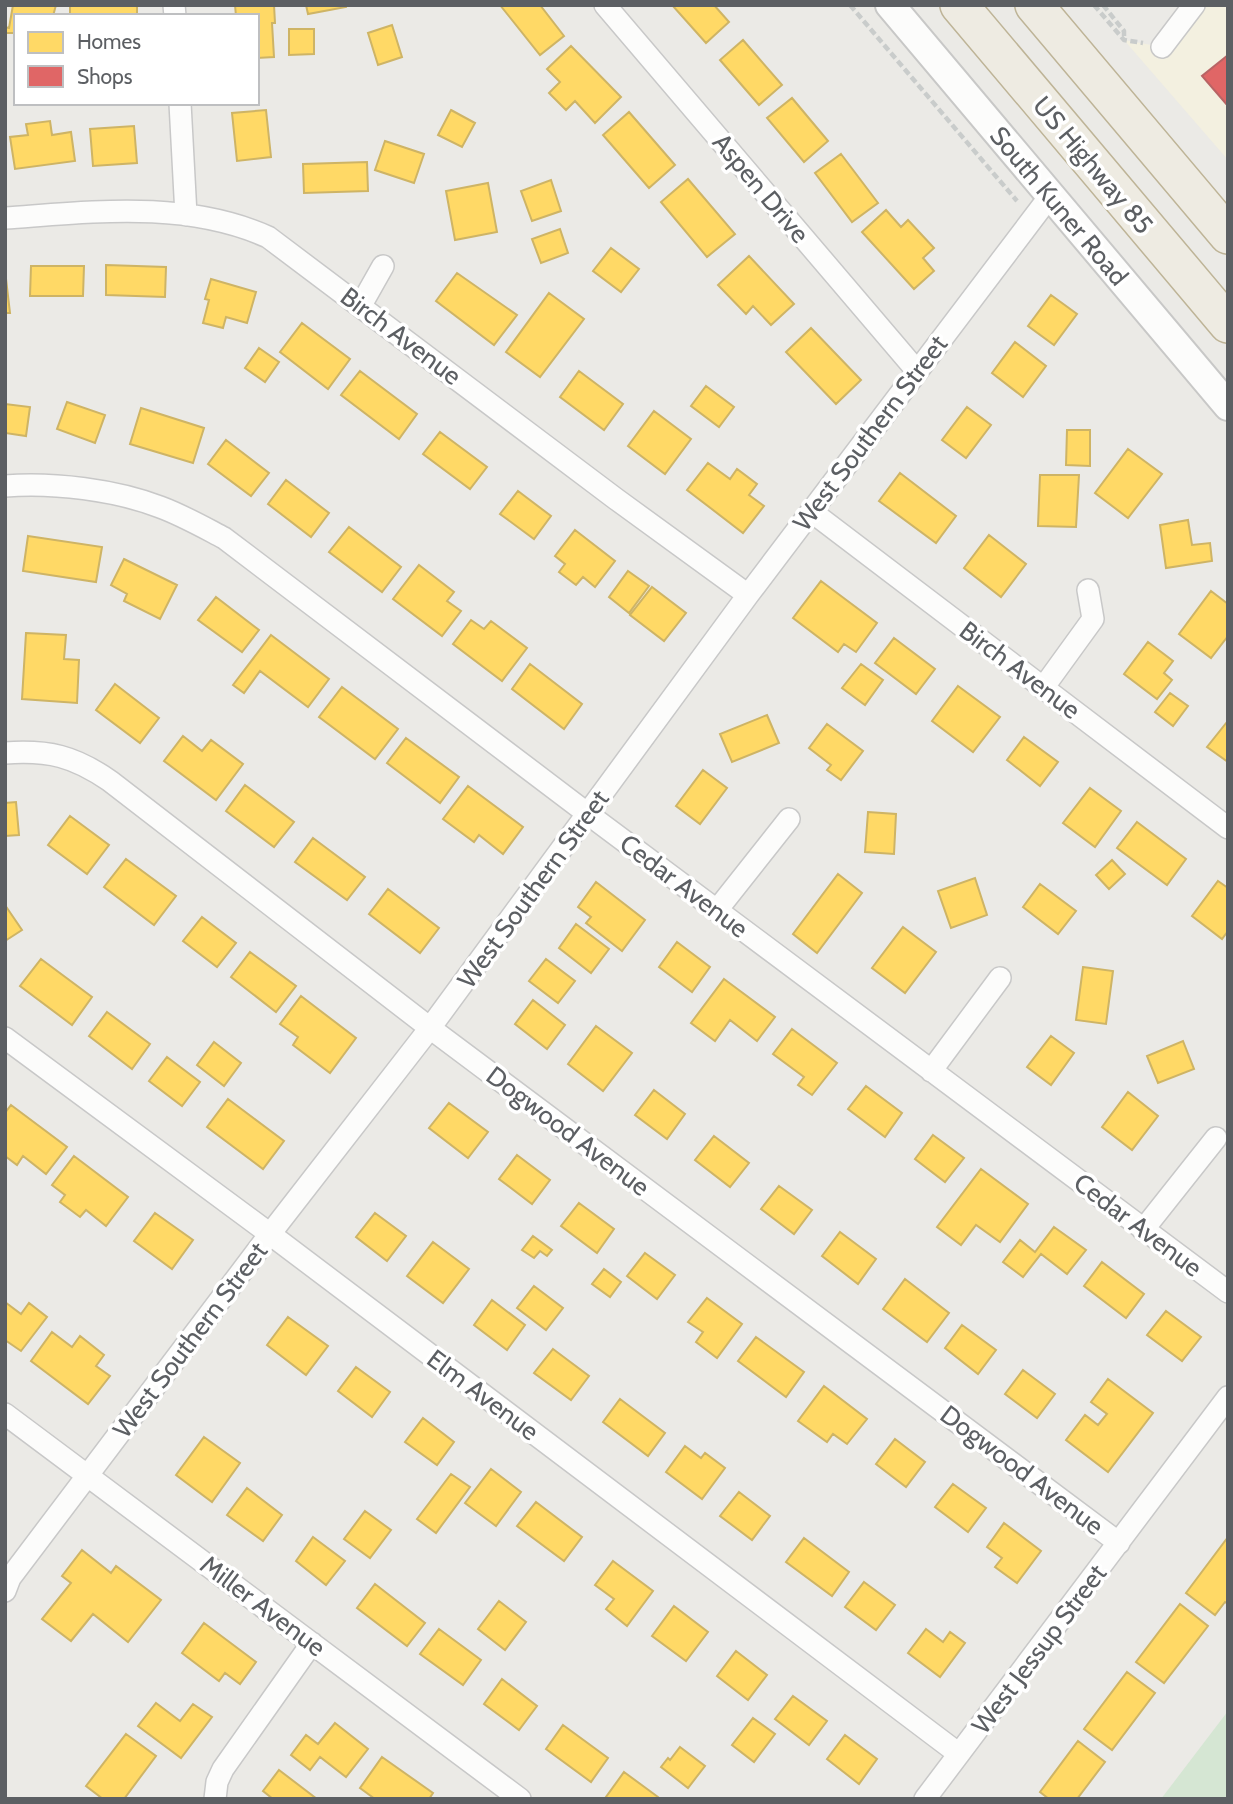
<svg xmlns="http://www.w3.org/2000/svg" width="1233" height="1804" font-family="Cabin,sans-serif">
<style>
.commercial{fill:#f3f0e0}
.green{fill:#d5e6d3}
.homes{fill:#ffd966;stroke:#ceb465;stroke-width:2}
.shops{fill:#e06666;stroke:#b86465;stroke-width:2}
.lines{fill:none;stroke-linecap:round;stroke-linejoin:round}
.street-casing{stroke:#c8c8c8;stroke-width:24}
.secondary-casing{stroke:#c8c8c7;stroke-width:32}
.highway-casing{stroke:#beb497;stroke-width:40}
.path{stroke:#c9cccb;stroke-width:4.5;stroke-dasharray:7 3.5;stroke-linecap:butt}
.street{stroke:#fcfcfb;stroke-width:21}
.secondary{stroke:#fcfcfb;stroke-width:28}
.highway{stroke:#eeebe2;stroke-width:37}
.labels{text-anchor:middle;stroke-width:7;stroke-linejoin:round;paint-order:stroke}
.street-label{font-size:26px;fill:#5c5f63;stroke:#fff}
</style>
<rect width="100%" height="100%" fill="#ebeae6"/>
<path class="commercial" d="M1194,5H1228V160L1124,40L1162,47Z"/>
<path class="green" d="M1228,1711V1799H1161Z"/>
<path class="homes" d="M13,5H56L53,16H16V33H5V27L9,28Z
M70,5H137V16H70Z
M235,5H274L275,23H272L274,57L257,58V16H236Z
M306,5H346V7L308,14Z
M500,5H540L564,36L540,55Z
M672,5H714L729,22L706,43Z
M392,25L402,57L378,65L368,33Z
M289,29H314V54L289,55Z
M743,40L782,85L759,105L720,60Z
M571,46L621,97L595,123L575,101L566,110L549,93L560,82L547,69Z
M792,98L828,141L804,162L767,118Z
M266,110L271,157L237,161L232,113Z
M451,110L475,123L462,147L438,135Z
M629,112L675,165L649,188L603,135Z
M50,121L52,135L71,132L75,161L15,169L10,137L28,135L26,124Z
M134,126L137,163L93,166L90,129Z
M385,141L424,154L414,183L375,170Z
M841,154L878,203L852,222L815,173Z
M367,162L368,191L304,193L303,164Z
M688,179L735,234L707,257L661,202Z
M551,180L561,211L532,221L521,191Z
M488,183L497,232L455,240L446,191Z
M886,210L901,227L908,220L934,248L923,258L934,271L914,289L862,232Z
M560,229L568,253L541,263L532,239Z
M611,248L639,269L621,292L593,271Z
M749,256L794,304L771,325L753,306L746,314L718,285Z
M106,265L166,267L165,297L106,295Z
M31,266H84L83,296H30Z
M5,270L10,313H5Z
M457,273L517,315L494,345L436,301Z
M211,279L256,292L247,323L226,317L223,328L203,323L209,300L205,299Z
M549,293L584,319L540,377L506,352Z
M1051,295L1077,314L1054,345L1028,326Z
M302,323L350,359L328,389L280,352Z
M811,328L861,380L836,404L786,352Z
M1015,342L1046,366L1023,397L992,373Z
M259,348L279,362L265,382L245,368Z
M360,371L417,414L399,439L341,395Z
M579,371L623,404L604,430L560,397Z
M706,386L734,407L719,427L691,406Z
M67,402L105,415L95,443L57,429Z
M5,404L30,407L26,436L5,433Z
M967,407L991,425L966,458L942,440Z
M141,408L204,428L193,463L130,444Z
M654,411L691,439L665,474L628,446Z
M1067,430H1090V466L1066,465Z
M440,432L487,467L470,489L423,454Z
M226,440L269,473L251,496L208,464Z
M1128,449L1162,474L1128,518L1095,493Z
M708,463L730,479L737,469L757,484L749,495L764,506L743,533L687,490Z
M900,473L956,516L936,543L879,501Z
M1040,475H1079L1076,527L1038,526Z
M286,480L329,513L311,537L268,504Z
M518,491L551,516L534,539L500,514Z
M1188,520L1192,545L1210,543L1212,561L1166,568L1160,525Z
M349,527L401,567L382,592L329,552Z
M575,530L615,561L595,587L583,577L576,585L559,572L565,564L555,556Z
M989,535L1026,564L1001,597L964,568Z
M28,536L102,547L96,582L23,571Z
M124,559L177,585L160,619L124,601L127,594L111,585Z
M419,565L454,592L447,601L461,611L442,636L393,599Z
M628,571L649,586L629,613L609,597Z
M821,581L877,623L856,652L844,644L838,652L793,618Z
M652,587L686,613L664,641L630,615Z
M1211,591L1228,604V636L1211,658L1179,634Z
M216,597L259,630L242,652L198,620Z
M471,620L484,629L491,621L527,648L502,681L453,644Z
M26,633L66,635L64,659L79,660L77,703L22,699Z
M271,635L329,679L308,707L260,671L244,693L233,685Z
M894,638L935,669L916,694L875,663Z
M1148,642L1173,661L1164,673L1172,680L1157,699L1124,674Z
M530,664L582,704L564,729L512,689Z
M861,664L883,680L865,705L842,688Z
M115,684L159,718L140,743L96,710Z
M958,686L1000,717L973,752L932,721Z
M342,687L398,729L375,759L319,717Z
M1170,693L1188,706L1173,726L1155,712Z
M767,715L779,743L732,762L720,734Z
M1227,722H1228V762L1207,747Z
M827,724L863,751L841,780L827,770L831,765L809,748Z
M183,736L202,751L211,740L243,764L216,800L164,761Z
M1024,737L1058,762L1040,786L1007,760Z
M406,738L459,777L440,803L387,763Z
M703,770L727,788L700,824L676,806Z
M245,785L294,822L274,847L226,811Z
M468,786L523,827L503,854L479,835L474,842L443,819Z
M1090,788L1121,811L1095,847L1063,823Z
M16,802L19,835L5,836V803Z
M868,812L896,814L894,854L865,852Z
M70,816L109,845L87,874L48,845Z
M1137,822L1186,859L1167,885L1117,848Z
M313,838L365,877L347,900L295,862Z
M126,859L176,896L154,925L104,887Z
M1112,860L1125,874L1109,889L1096,875Z
M838,874L862,893L817,953L793,934Z
M975,878L987,915L951,928L938,891Z
M1218,881L1228,888V931L1222,939L1192,916Z
M596,882L645,920L622,951L586,923L591,917L578,907Z
M1040,884L1076,911L1058,934L1023,907Z
M388,889L439,928L420,953L369,914Z
M5,905L22,930L5,941Z
M202,917L236,943L217,967L183,941Z
M576,924L609,949L591,973L559,948Z
M903,927L936,952L905,993L872,968Z
M677,942L710,967L692,992L659,967Z
M250,952L296,986L276,1012L231,977Z
M41,959L92,997L72,1025L20,986Z
M546,959L575,981L558,1003L529,981Z
M1083,967L1113,971L1106,1024L1076,1020Z
M724,979L775,1017L757,1041L730,1020L715,1041L691,1023Z
M301,996L356,1038L330,1073L293,1045L298,1037L280,1024Z
M533,1000L565,1025L547,1049L515,1024Z
M107,1012L150,1044L132,1069L89,1036Z
M596,1026L632,1053L603,1091L568,1064Z
M792,1029L837,1063L812,1095L798,1085L804,1077L773,1054Z
M1051,1036L1074,1053L1051,1085L1027,1067Z
M1183,1041L1194,1069L1158,1083L1147,1056Z
M214,1042L241,1063L224,1086L197,1065Z
M167,1057L200,1082L182,1106L149,1081Z
M866,1086L902,1113L885,1137L848,1109Z
M654,1090L685,1114L667,1139L635,1115Z
M1128,1092L1158,1116L1132,1150L1102,1127Z
M228,1099L284,1141L263,1169L207,1127Z
M449,1103L488,1132L468,1158L429,1128Z
M11,1105L67,1147L46,1174L23,1156L17,1165L5,1156V1113Z
M933,1135L964,1158L945,1182L915,1159Z
M714,1136L749,1163L730,1187L695,1160Z
M517,1155L550,1180L532,1204L499,1179Z
M74,1156L128,1197L106,1226L86,1210L80,1217L60,1202L65,1195L52,1185Z
M981,1169L1028,1204L1000,1242L976,1225L961,1245L937,1227Z
M779,1186L812,1210L794,1234L761,1209Z
M579,1203L614,1229L597,1253L561,1226Z
M155,1213L193,1240L172,1269L134,1241Z
M375,1213L406,1236L387,1261L356,1237Z
M1054,1227L1086,1250L1067,1274L1041,1254L1023,1277L1003,1262L1020,1240L1035,1252Z
M840,1232L876,1259L858,1284L822,1256Z
M533,1236L552,1250L547,1256L540,1251L534,1258L522,1250Z
M433,1242L469,1269L443,1303L407,1276Z
M645,1253L675,1275L657,1299L627,1276Z
M1102,1262L1144,1294L1126,1318L1084,1286Z
M604,1269L621,1282L610,1297L592,1284Z
M905,1279L949,1313L927,1342L883,1309Z
M534,1286L563,1308L546,1330L517,1308Z
M707,1298L742,1324L717,1358L696,1342L703,1332L688,1322Z
M492,1300L525,1325L507,1350L474,1325Z
M5,1302L21,1314L29,1303L47,1317L21,1351L5,1340Z
M1166,1311L1201,1337L1182,1361L1147,1335Z
M288,1317L328,1346L306,1375L267,1345Z
M962,1325L996,1350L978,1374L945,1348Z
M52,1332L72,1347L80,1336L104,1355L96,1366L110,1376L88,1404L31,1361Z
M756,1337L804,1372L786,1397L738,1361Z
M553,1349L589,1376L571,1400L534,1373Z
M356,1367L390,1392L372,1417L338,1391Z
M1023,1370L1055,1394L1037,1418L1005,1394Z
M1108,1379L1153,1413L1108,1472L1066,1440L1085,1415L1098,1425L1107,1414L1091,1402Z
M824,1386L867,1419L847,1444L833,1434L827,1442L798,1421Z
M620,1399L665,1433L648,1456L603,1422Z
M423,1418L454,1442L437,1465L405,1442Z
M204,1437L240,1463L212,1502L176,1475Z
M895,1439L925,1462L906,1487L876,1464Z
M685,1446L701,1458L705,1453L725,1468L702,1499L666,1472Z
M491,1469L521,1492L496,1526L465,1503Z
M451,1474L470,1487L436,1533L417,1519Z
M953,1484L986,1508L968,1532L935,1507Z
M247,1488L282,1515L263,1541L227,1515Z
M739,1492L770,1516L752,1540L720,1516Z
M536,1502L582,1537L564,1561L517,1526Z
M365,1511L391,1530L370,1558L344,1539Z
M1004,1523L1041,1551L1017,1583L995,1567L1002,1558L987,1547Z
M313,1537L345,1561L326,1585L296,1561Z
M1228,1537V1604L1225,1602L1215,1615L1186,1593Z
M804,1538L849,1572L832,1596L786,1562Z
M82,1550L111,1573L116,1566L161,1600L128,1642L93,1614L71,1641L42,1619L71,1583L62,1576Z
M613,1561L653,1591L627,1626L606,1609L614,1599L595,1585Z
M864,1582L895,1605L876,1630L845,1607Z
M375,1584L425,1623L407,1646L357,1608Z
M499,1601L526,1622L505,1650L478,1629Z
M1180,1604L1208,1626L1164,1683L1136,1662Z
M674,1606L708,1632L686,1661L652,1636Z
M204,1623L256,1662L240,1684L225,1673L219,1681L182,1653Z
M439,1629L481,1660L463,1685L420,1654Z
M926,1629L943,1642L950,1632L965,1643L940,1677L908,1653Z
M736,1651L767,1675L748,1700L717,1676Z
M1127,1672L1155,1693L1112,1750L1084,1729Z
M502,1679L537,1706L519,1730L484,1704Z
M793,1696L827,1721L809,1745L775,1719Z
M156,1703L180,1721L193,1704L212,1717L181,1758L138,1726Z
M753,1718L775,1734L754,1762L732,1745Z
M335,1723L368,1749L346,1777L320,1757L310,1770L291,1755L306,1735L318,1744Z
M563,1725L608,1758L591,1782L546,1749Z
M126,1734L156,1756L124,1799H103L86,1786Z
M845,1735L877,1759L859,1784L827,1759Z
M1078,1741L1105,1762L1077,1799H1049L1040,1792Z
M680,1747L705,1766L688,1788L661,1767L668,1758L670,1760Z
M382,1757L433,1793L429,1799H375L360,1788Z
M279,1770L317,1799H273L263,1791Z
M624,1772L658,1797L657,1799H608L606,1797Z"/>
<path class="shops" d="M1228,55V106L1202,76Z"/>
<g class="lines">
<g class="street-casing">
<path id="street" d="M174,5L175,16
M605,5L917,371
M1162,47L1194,5
M180,103L186,215
M5,218C93,212 185,200 268,237L616,499L748,595
M361,305L383,266
M5,486C53,482 116,490 160,507C182,515 203,527 224,538L588,814L1228,1292
M812,512L1228,828
M1043,688L1093,619L1088,590
M5,753C49,750 74,756 110,781L430,1028L1119,1543
M717,910L789,819
M5,1038L270,1234L959,1754
M931,1071L1000,978
M1143,1230L1216,1138
M5,1414L520,1799
M5,1591L10,1578L270,1234L430,1028L748,595L1050,196
M215,1799L217,1782L223,1769L312,1643
M925,1799L1228,1397"/>
</g>
<g class="secondary-casing">
<path id="secondary" d="M890,5L1228,406"/>
</g>
<g class="highway-casing">
<path id="highway" d="M959,5L1228,324
M1034,5L1228,235"/>
</g>
<path class="path" d="M850,5L1017,201
M1094,5L1124,40L1143,43
M1103,5L1124,31V39"/>
<use href="#street" class="street"/>
<use href="#secondary" class="secondary"/>
<use href="#highway" class="highway"/>
</g>
<g class="labels">
<g class="street-label">
<text transform="translate(1093 165) rotate(50)" y="9">US Highway 85</text>
<text transform="translate(761 188) rotate(50)" y="9">Aspen Drive</text>
<text transform="translate(1059 206) rotate(50)" y="9">South Kuner Road</text>
<text transform="translate(401 336) rotate(37)" y="9">Birch Avenue</text>
<text transform="translate(870 433) rotate(-53)" y="9">West Southern Street</text>
<text transform="translate(1020 670) rotate(37)" y="9">Birch Avenue</text>
<text transform="translate(684 886) rotate(37)" y="9">Cedar Avenue</text>
<text transform="translate(533 889) rotate(-54)" y="9">West Southern Street</text>
<text transform="translate(568 1131) rotate(37)" y="9">Dogwood Avenue</text>
<text transform="translate(1138 1225) rotate(37)" y="9">Cedar Avenue</text>
<text transform="translate(190 1340) rotate(-53)" y="9">West Southern Street</text>
<text transform="translate(483 1395) rotate(37)" y="9">Elm Avenue</text>
<text transform="translate(1022 1470) rotate(37)" y="9">Dogwood Avenue</text>
<text transform="translate(263 1606) rotate(37)" y="9">Miller Avenue</text>
<text transform="translate(1039 1649) rotate(-53)" y="9">West Jessup Street</text>
</g>
</g>
<rect width="1233" height="1804" fill="none" stroke="#5c5f63" stroke-width="14"/>
<rect x="14" y="14" width="245" height="91" fill="#ffffff" stroke="#bebfc1" stroke-width="2"/>
<rect x="28" y="32" width="35" height="21" fill="#ffd966" stroke="#bebfc1" stroke-width="2"/>
<text x="77" y="49" font-size="21" fill="#5c5f63">Homes</text>
<rect x="28" y="66" width="35" height="21" fill="#e06666" stroke="#bebfc1" stroke-width="2"/>
<text x="77" y="84" font-size="21" fill="#5c5f63">Shops</text>
</svg>
